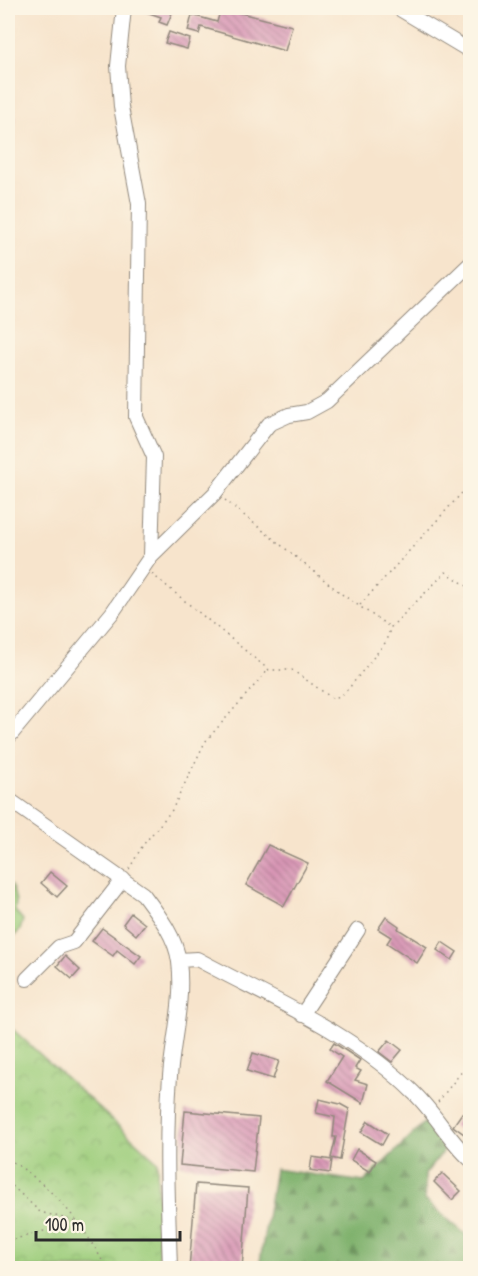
<svg xmlns="http://www.w3.org/2000/svg" width="478" height="1276" font-family="'Patrick Hand',sans-serif">
<style>
.forest{fill:url(#forest-firs);stroke:#546e4c;stroke-width:1.5}
.park{fill:url(#park-crowns);stroke:#647c54;stroke-width:1.5}
.building{fill:url(#building-back-hatch)}
.lines{fill:none;stroke-linecap:round;stroke-linejoin:round}
.minor-casing{stroke:#91887c;stroke-width:16}
.path{stroke:#91887c;stroke-width:1.5;stroke-dasharray:1.5 4.5;stroke-linecap:butt}
.minor{stroke:#fff;stroke-width:14}
</style>
<defs>
<pattern id="forest-firs" width="22" height="20" patternUnits="userSpaceOnUse" patternTransform="scale(1.5)"><rect width="22" height="20" fill="#7eb16c"/><path d="M5 1l3.5 6h-7zM16 11l3.5 6h-7z" fill="#679059"/></pattern>
<pattern id="park-crowns" width="20" height="18" patternUnits="userSpaceOnUse" patternTransform="scale(1.5)"><rect width="20" height="18" fill="#9ece7d"/><path d="M2 6a3 3 0 1 1 6 0M12 15a3 3 0 1 1 6 0" fill="none" stroke="#88b16c"/></pattern>
<pattern id="building-back-hatch" width="6" height="6" patternUnits="userSpaceOnUse" patternTransform="scale(1.5)"><rect width="6" height="6" fill="#d896b5"/><path d="M-1 5l2 2M0 0l6 6M5-1l2 2" fill="none" stroke="#af7b93"/></pattern>
</defs>
<rect width="100%" height="100%" fill="#fcf5e5"/>
<filter id="ink" filterUnits="userSpaceOnUse"><feTurbulence type="fractalNoise" baseFrequency=".0167" numOctaves="2"/><feDisplacementMap in="SourceGraphic" scale="12" xChannelSelector="R" yChannelSelector="G"/><feConvolveMatrix kernelMatrix="1 2 1 2 8 2 1 2 1" color-interpolation-filters="sRGB"/></filter>
<filter id="wash" filterUnits="userSpaceOnUse"><feTurbulence type="fractalNoise" baseFrequency=".008" numOctaves="4" result="noise"/><feDisplacementMap in="SourceGraphic" scale="24" xChannelSelector="R" yChannelSelector="G"/><feGaussianBlur stdDeviation="1.35" result="paint"/><feColorMatrix in="noise" values="0 0 0 0 0 0 0 0 0 0 0 0 0 0 0 0 0 1.4 0 .05"/><feComposite in="paint" operator="in"/></filter>
<g filter="url(#wash)">
<rect width="100%" height="100%" fill="#f7e4cc"/>
<path class="forest" d="M427,1120L450,1143L425,1174V1200L470,1238V1268H259L275,1169L364,1182Z"/>
<path class="park" d="M8,883L12,886L16,901L15,911L23,920L20,930L8,942Z
M8,1025L157,1161L159,1268H8Z"/>
<g id="blocks">
<path class="building" d="M135,8H174L167,25L159,22L161,17Z
M221,8L292,26L285,51L201,27L199,34L188,31L192,15L217,22Z
M169,32L190,39L187,49L165,43Z
M8,115L16,118L10,140H8Z
M268,845L308,863L284,906L246,885Z
M50,872L67,886L57,897L41,883Z
M131,913L145,924L136,935L123,924Z
M386,917L399,926L398,929L427,947L417,963L387,943L391,937L378,929Z
M102,928L141,956L135,964L117,950L113,956L92,941Z
M442,942L457,952L452,960L437,950Z
M65,956L80,970L72,979L57,966Z
M389,1040L402,1050L392,1062L379,1052Z
M334,1043L360,1060L355,1068L361,1071L355,1080L368,1084L363,1103L327,1081L342,1057L330,1049Z
M253,1053L279,1061L273,1079L247,1071Z
M319,1099L340,1104L349,1109L340,1160L331,1158L336,1137H333L335,1117L316,1113Z
M185,1111L259,1118L253,1172L180,1165Z
M462,1113L471,1120V1139L453,1126Z
M368,1121L388,1134L382,1145L361,1132Z
M357,1149L376,1161L370,1172L351,1160Z
M312,1157L332,1160L330,1173L310,1170Z
M442,1173L461,1191L452,1200L434,1182Z
M196,1184L248,1188L242,1269H189Z"/>
</g>
</g>
<g filter="url(#ink)">
<use href="#blocks" fill-opacity="0" stroke="#91887c" stroke-width="1.5"/>
<g class="lines">
<g class="minor-casing">
<path id="minor" d="M124,8L118,66L121,107L139,204L136,417L154,457L151,556
M398,8L470,51
M8,738L112,613L151,556L215,493L269,424L289,415L307,412L327,401L470,264
M8,799L143,894C158,914 176,937 179,962C184,1000 173,1038 170,1076C165,1140 168,1204 170,1268
M179,960L197,959C271,999 354,1033 414,1093C435,1113 449,1140 470,1159
M27,979L59,947L74,942L123,879
M302,1015L358,930"/>
</g>
<path class="path" d="M225,500L343,595L390,627
M152,574L269,670H292L332,698L341,696L349,688L385,643L391,627L446,572L470,588
M360,605L470,484
M129,869L143,845L172,810L205,742L268,670
M438,1102L470,1061
M8,1159C51,1185 84,1224 106,1268
M8,1182L40,1212L75,1221
M8,1241L44,1231L82,1228"/>
<use href="#minor" class="minor"/>
</g>
</g>
<rect width="478" height="1276" fill="none" stroke="#fcf5e5" stroke-width="30"/>
<path d="M36 1231v9h144v-9" fill="none" stroke="#2b2b2b" stroke-width="3"/>
<text x="45" y="1231" font-size="18" fill="#2b2b2b" stroke="#fcf5e5" stroke-width="4.5" paint-order="stroke">100 m</text>
</svg>
